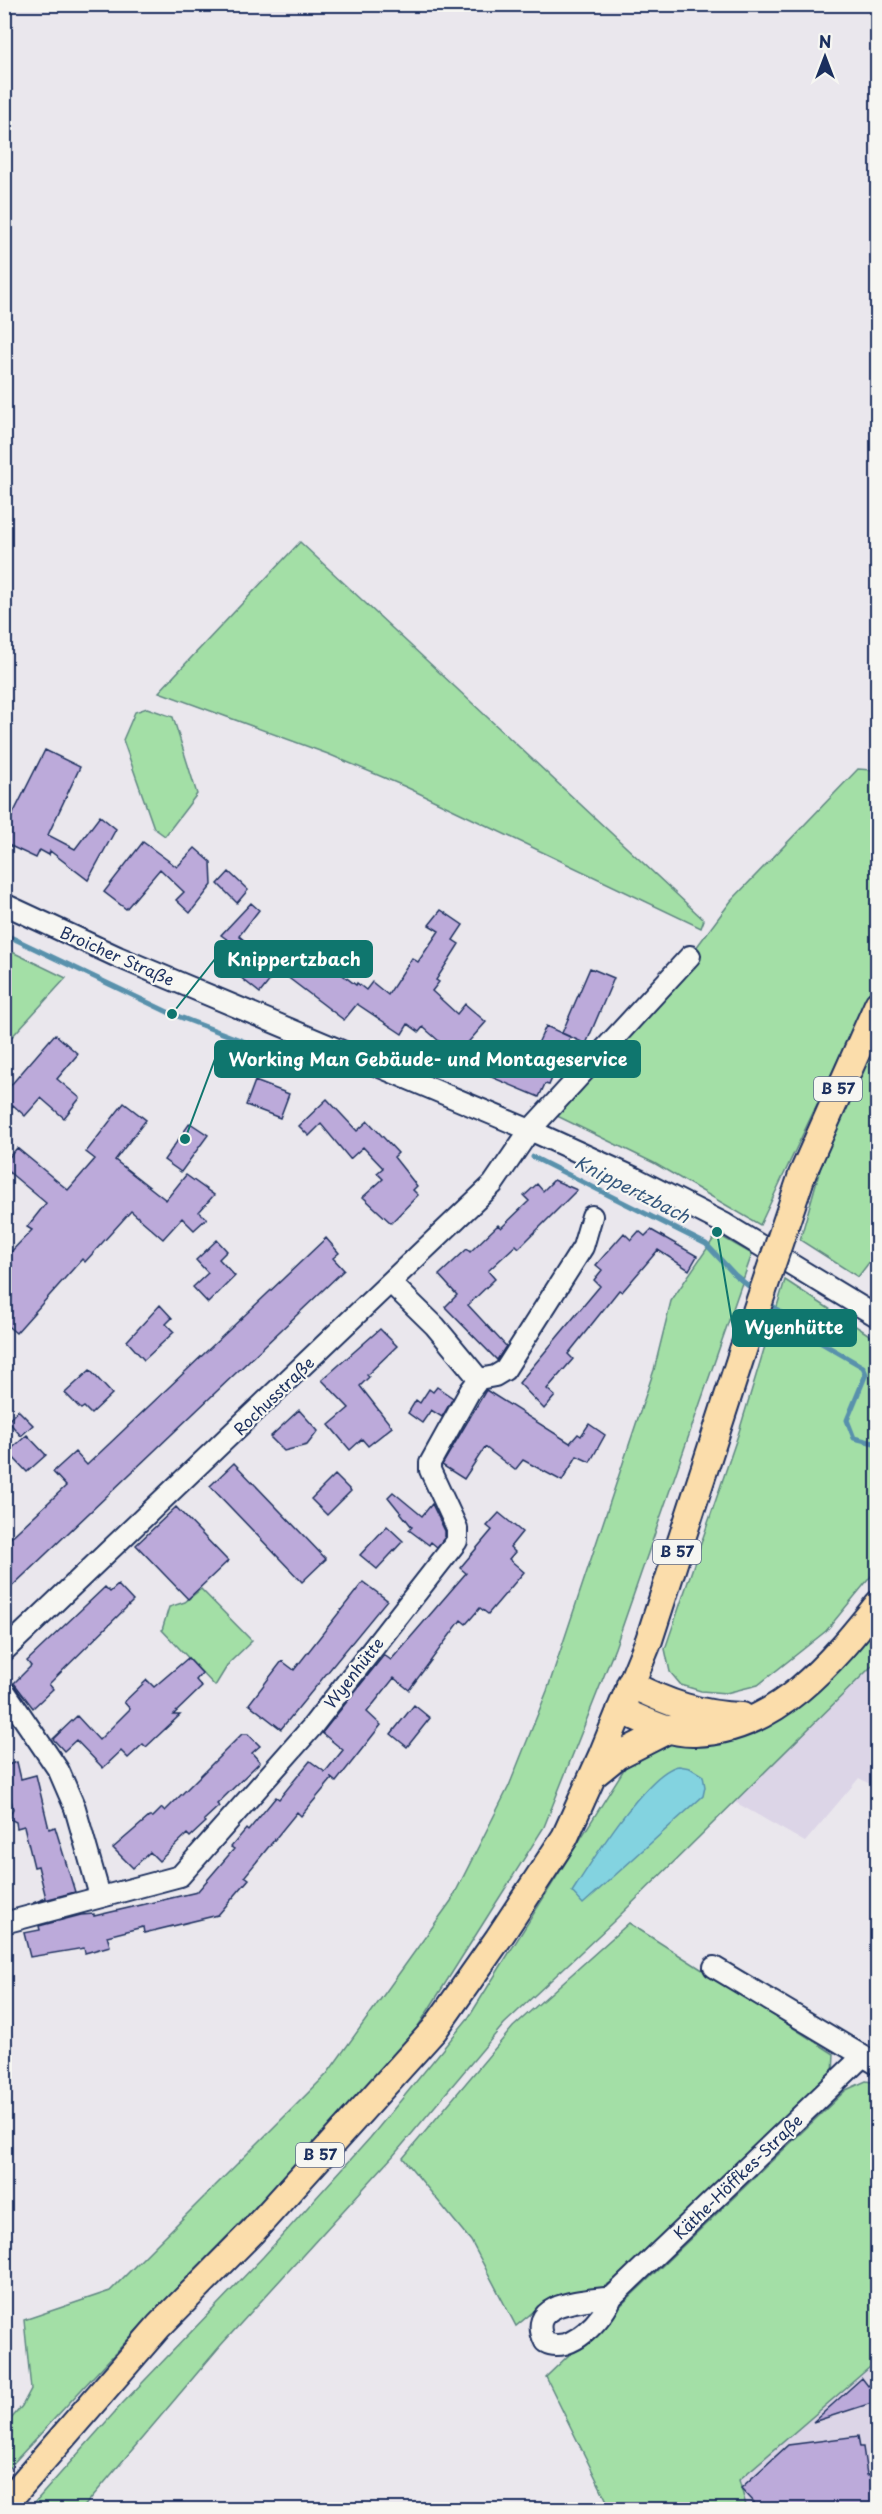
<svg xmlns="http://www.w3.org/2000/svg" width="882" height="2514" font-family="'Playpen Sans',sans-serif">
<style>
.built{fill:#dcd5e7}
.green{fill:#a3dfa6;stroke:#5f8782;stroke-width:1.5}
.water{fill:#83d3e0;stroke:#5991ac;stroke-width:1.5}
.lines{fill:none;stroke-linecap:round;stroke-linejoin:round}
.stream{stroke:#5991ac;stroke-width:5}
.building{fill:#bcaada;stroke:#1b2f5e;stroke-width:1.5}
.minor-casing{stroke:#1b2f5e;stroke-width:24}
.major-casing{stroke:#1b2f5e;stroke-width:30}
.minor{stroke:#f6f6f2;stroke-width:20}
.major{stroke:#fbddab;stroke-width:26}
.major-bridge-casing{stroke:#1b2f5e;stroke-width:30;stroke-linecap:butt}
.major-bridge{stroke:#fbddab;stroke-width:26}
.labels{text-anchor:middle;stroke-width:4.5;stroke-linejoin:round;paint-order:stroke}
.shield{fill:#f6f6f2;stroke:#5d6b8a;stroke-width:1.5}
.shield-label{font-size:15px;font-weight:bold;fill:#1b2f5e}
.street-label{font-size:16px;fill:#1b2f5e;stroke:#f6f6f2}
.water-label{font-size:18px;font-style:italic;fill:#35587e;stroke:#f6f6f2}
.leader{fill:none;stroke:#0f766e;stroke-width:2}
.callout-dot{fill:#0f766e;stroke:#f6f6f2;stroke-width:2}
.callout{fill:#0f766e;stroke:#0f766e;stroke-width:2}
.callout-label{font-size:18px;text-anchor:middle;font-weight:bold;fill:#fff}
</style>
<rect width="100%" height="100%" fill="#eae7ed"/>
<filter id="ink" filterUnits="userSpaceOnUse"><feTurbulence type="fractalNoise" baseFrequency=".0167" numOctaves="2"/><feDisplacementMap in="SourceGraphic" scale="12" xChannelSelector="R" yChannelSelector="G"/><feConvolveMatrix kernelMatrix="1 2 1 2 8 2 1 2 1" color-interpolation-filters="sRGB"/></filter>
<g filter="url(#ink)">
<path class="built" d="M877,1661V1788L859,1778L805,1842L735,1802Z
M877,2361V2509H747L739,2480Z"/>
<path class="green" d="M300,542L704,920L701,928L406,787L328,754L159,692Z
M147,708L173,717L197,794L165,836L154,828L123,740L135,712Z
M877,765V977L760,1225L654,1163L555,1115L690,956L731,901L858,769L872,770Z
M4,948L66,978L9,1040L4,1035Z
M877,1033V1252L858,1277L800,1240L823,1159Z
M717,1234L752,1254L615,1648L544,1827L417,2028L338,2122L145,2321L5,2472V2426L22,2406L31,2389L24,2320L110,2291L327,2074L451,1901L509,1786L547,1691L654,1370L671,1301Z
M785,1280L877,1340V1569L826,1631L758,1685L726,1693L701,1691L681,1685L670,1672L665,1649L738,1435Z
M201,1589L252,1641L229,1663L215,1686L162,1630L169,1607L185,1602Z
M877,1622V1661L613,1922L504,2024L393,2156L221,2345L82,2509L28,2510L122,2404L263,2257L370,2138L469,2017L626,1766L650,1745C684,1741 734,1743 764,1729C792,1716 859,1648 877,1622Z
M629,1923L834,2054L833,2075L618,2278L594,2293L544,2303L516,2326L471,2241L403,2158L513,2027Z
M866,2081L877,2083V2361L739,2480L747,2509H611L546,2377L846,2090Z"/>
<path class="water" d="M679,1766L690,1768L703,1776L705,1787L703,1796L583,1904L572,1892C590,1864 649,1769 679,1766Z"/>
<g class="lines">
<path class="stream" d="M4,934L172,1014L327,1073
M533,1157L706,1244L735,1275L756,1292
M768,1302L806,1334L863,1367L866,1374L847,1420L854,1438L878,1444"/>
</g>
<path class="building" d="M45,750L80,767L48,835L75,849L100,816L116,829L88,880L50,851L49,855L40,850L36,858L4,843V832Z
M143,842L177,867L195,848L211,862L212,885L190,913L176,900L184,892L160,869L126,909L104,892Z
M229,872L248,890L237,903L218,884Z
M251,903L259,910L239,936L279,968L292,950L308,963L317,951L333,963L331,966L356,985L357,983L366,990L372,982L388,995L412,958L418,962L439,931L429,925L441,910L463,925L453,940L459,944L436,980L439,982L432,991L457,1014L465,1004L486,1022L456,1056L423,1027L419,1032L408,1024L402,1034L357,1004L344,1020L278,970L260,993L219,960L232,943L221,935Z
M590,968L614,978L586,1044L562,1033Z
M546,1026L570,1037L549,1085L545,1084L539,1097L458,1063L463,1049L524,1074Z
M55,1034L78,1054L57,1079L80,1098L64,1118L41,1098L25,1116L13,1105L4,1115V1093Z
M255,1081L289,1094L280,1118L246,1105Z
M327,1099L357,1131L368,1121L398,1153L394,1157L417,1186L413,1190L418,1195L391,1223L363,1197L383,1179L377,1173L383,1168L363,1147L350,1159L321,1124L309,1136L299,1126Z
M124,1103L146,1120L115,1160L166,1200L186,1175L214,1195L199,1212L207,1218L194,1230L182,1218L163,1239L131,1211L85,1262L82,1259L16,1333L4,1323V1259L32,1230L27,1227L46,1203L4,1168V1163L17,1148L68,1190L95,1159L86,1152Z
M190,1123L208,1135L181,1172L164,1160Z
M554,1180L577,1190L519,1248L516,1245L488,1271L495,1279L468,1305L506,1346L497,1360L445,1307L457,1295L439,1275L467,1249L470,1252L498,1225L501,1228L529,1201L524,1196L537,1184L543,1191Z
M651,1230L697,1256L689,1270L658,1250L622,1292L619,1290L568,1354L573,1359L547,1389L555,1396L544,1409L519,1383L600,1286L594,1280L602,1270L596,1265L624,1233L631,1240L639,1231L645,1236Z
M326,1238L339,1253L333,1258L344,1270L4,1594V1544L66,1486L53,1472L75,1452L87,1465Z
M217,1240L227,1251L219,1259L235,1276L208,1303L193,1287L208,1273L196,1260Z
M160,1305L172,1318L166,1324L174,1332L144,1360L127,1341Z
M380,1329L397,1346L367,1375L369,1377L360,1386L392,1427L368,1446L362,1439L350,1450L329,1425L349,1408L322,1380Z
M90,1370L112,1394L91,1414L84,1407L81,1409L65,1393Z
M437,1387L453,1398L442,1417L431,1410L422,1423L408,1413L416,1400L420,1403L429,1389L433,1392Z
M486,1390L570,1443L578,1434L581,1436L589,1424L605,1435L590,1462L577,1456L562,1481L523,1460L515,1470L485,1447L464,1479L442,1465Z
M18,1410L33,1425L21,1436L8,1421Z
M299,1410L318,1431L307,1445L284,1451L270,1437Z
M27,1435L46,1455L27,1472L8,1452Z
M234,1463L326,1559L302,1582L210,1486Z
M335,1475L351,1491L327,1515L311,1499Z
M393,1492L422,1516L432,1504L445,1531V1537L437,1547L431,1542L429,1545L409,1530L412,1527L388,1497Z
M176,1507L228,1561L188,1599L136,1545Z
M499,1513L522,1532L510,1547L515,1552L509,1559L524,1572L488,1614L480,1608L466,1624L461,1620L409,1690L394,1678L367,1712L381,1725L336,1782L330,1777L332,1779L301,1816L297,1812L245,1876L249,1879L218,1915L144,1933L143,1927L107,1936L110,1946L85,1953L84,1948L30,1957L24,1933L40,1930L39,1926L81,1915L94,1914V1916L197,1892L234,1849L231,1847L246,1829L248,1831L276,1797L279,1799L310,1761L325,1772L343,1750L322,1733L384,1655L391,1660L466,1573L460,1568L492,1530L487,1526Z
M387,1526L403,1541L377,1569L360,1555Z
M363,1582L387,1600L281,1729L249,1704L282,1661L294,1670Z
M118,1585L133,1601L49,1684L53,1689L33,1708L14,1683L31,1666L27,1661L105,1587L110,1592Z
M188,1658L202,1673L196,1680L202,1687L173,1715H180L146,1747L143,1744L128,1758L121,1751L103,1768L76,1740L64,1751L53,1739L77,1716L99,1740L130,1709L124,1702L147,1680L154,1687Z
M414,1705L430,1718L407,1747L391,1734Z
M242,1734H248L260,1746L252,1753L260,1762L217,1804L219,1806L204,1820L206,1822L190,1837L187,1834L159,1861L150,1852L133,1868L113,1848L149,1817H153L162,1808L165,1811Z
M17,1762L21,1779L36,1775L49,1829L55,1827L75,1892L33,1903L46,1898L38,1866L34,1867L24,1826L17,1828L16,1822L8,1818L13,1809L4,1766Z
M878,2377V2401L813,2422L862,2378L868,2386Z
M858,2436L860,2447H863L867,2475L874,2474L878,2508L755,2510L754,2502L741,2488L788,2445Z"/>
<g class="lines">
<g class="minor-casing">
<path id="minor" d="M4,904L118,957L530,1130L633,1177L725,1224L878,1317
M479,1379L495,1376L505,1370L583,1247L592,1216
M4,1651L493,1184L530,1130L690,956
M4,1690L59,1771L75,1808L100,1896
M4,1923L180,1876L311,1728L457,1541V1528L430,1470V1463L470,1391L479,1379L435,1326L391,1283
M714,1967L863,2056
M612,2297C589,2301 523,2300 545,2342C570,2356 604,2318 612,2297L863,2056L878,2065"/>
</g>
<g class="major-casing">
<path id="major" d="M802,1175L878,1004
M630,1684C667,1703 700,1715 742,1716
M620,1710C643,1720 669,1734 695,1733C775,1731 832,1662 878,1604
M596,1773L617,1756L670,1729
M4,2505L159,2326L252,2232L434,2030L498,1939L565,1837L602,1755L649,1640L743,1350"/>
</g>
<use href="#minor" class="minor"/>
<use href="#major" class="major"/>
<g class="major-bridge-casing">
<path id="major-bridge" d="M743,1350L802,1175"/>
</g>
<use href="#major-bridge" class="major-bridge"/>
</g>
</g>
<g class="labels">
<g class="shield">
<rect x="814" y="1077" width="48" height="24" rx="4.5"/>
<rect x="653" y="1540" width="48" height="24" rx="4.5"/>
<rect x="296" y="2143" width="48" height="24" rx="4.5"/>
</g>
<g class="shield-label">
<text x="838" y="1094">B 57</text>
<text x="677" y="1557">B 57</text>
<text x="320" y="2160">B 57</text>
</g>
<g class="street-label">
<text transform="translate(117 956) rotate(24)" y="6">Broicher Straße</text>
<text transform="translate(274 1396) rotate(-44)" y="6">Rochusstraße</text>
<text transform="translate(354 1673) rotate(-52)" y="6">Wyenhütte</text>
<text transform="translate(738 2177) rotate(-44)" y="6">Käthe-Höffkes-Straße</text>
</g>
<g class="water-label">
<text transform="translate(632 1190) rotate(27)" y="6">Knippertzbach</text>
</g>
</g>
<path class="leader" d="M172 1014L215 959M185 1139L215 1059M717 1232L733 1328"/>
<g class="callout-dot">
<circle cx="172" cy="1014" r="6"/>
<circle cx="185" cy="1139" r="6"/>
<circle cx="717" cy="1232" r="6"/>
</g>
<g class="callout">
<rect x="215" y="941" width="157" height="36" rx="6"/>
<rect x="215" y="1041" width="425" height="36" rx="6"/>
<rect x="733" y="1310" width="123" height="36" rx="6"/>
</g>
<g class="callout-label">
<text x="294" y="966">Knippertzbach</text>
<text x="428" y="1066">Working Man Gebäude- und Montageservice</text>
<text x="794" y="1334">Wyenhütte</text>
</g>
<rect width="882" height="2514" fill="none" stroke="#f6f6f2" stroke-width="24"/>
<rect x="12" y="12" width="858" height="2490" fill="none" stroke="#1b2f5e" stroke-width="2" filter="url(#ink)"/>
<g transform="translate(825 57)" stroke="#f6f6f2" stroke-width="4.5" paint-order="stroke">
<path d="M0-4.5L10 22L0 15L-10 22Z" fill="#1b2f5e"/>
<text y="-9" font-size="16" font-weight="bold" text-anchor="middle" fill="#1b2f5e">N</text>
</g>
</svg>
